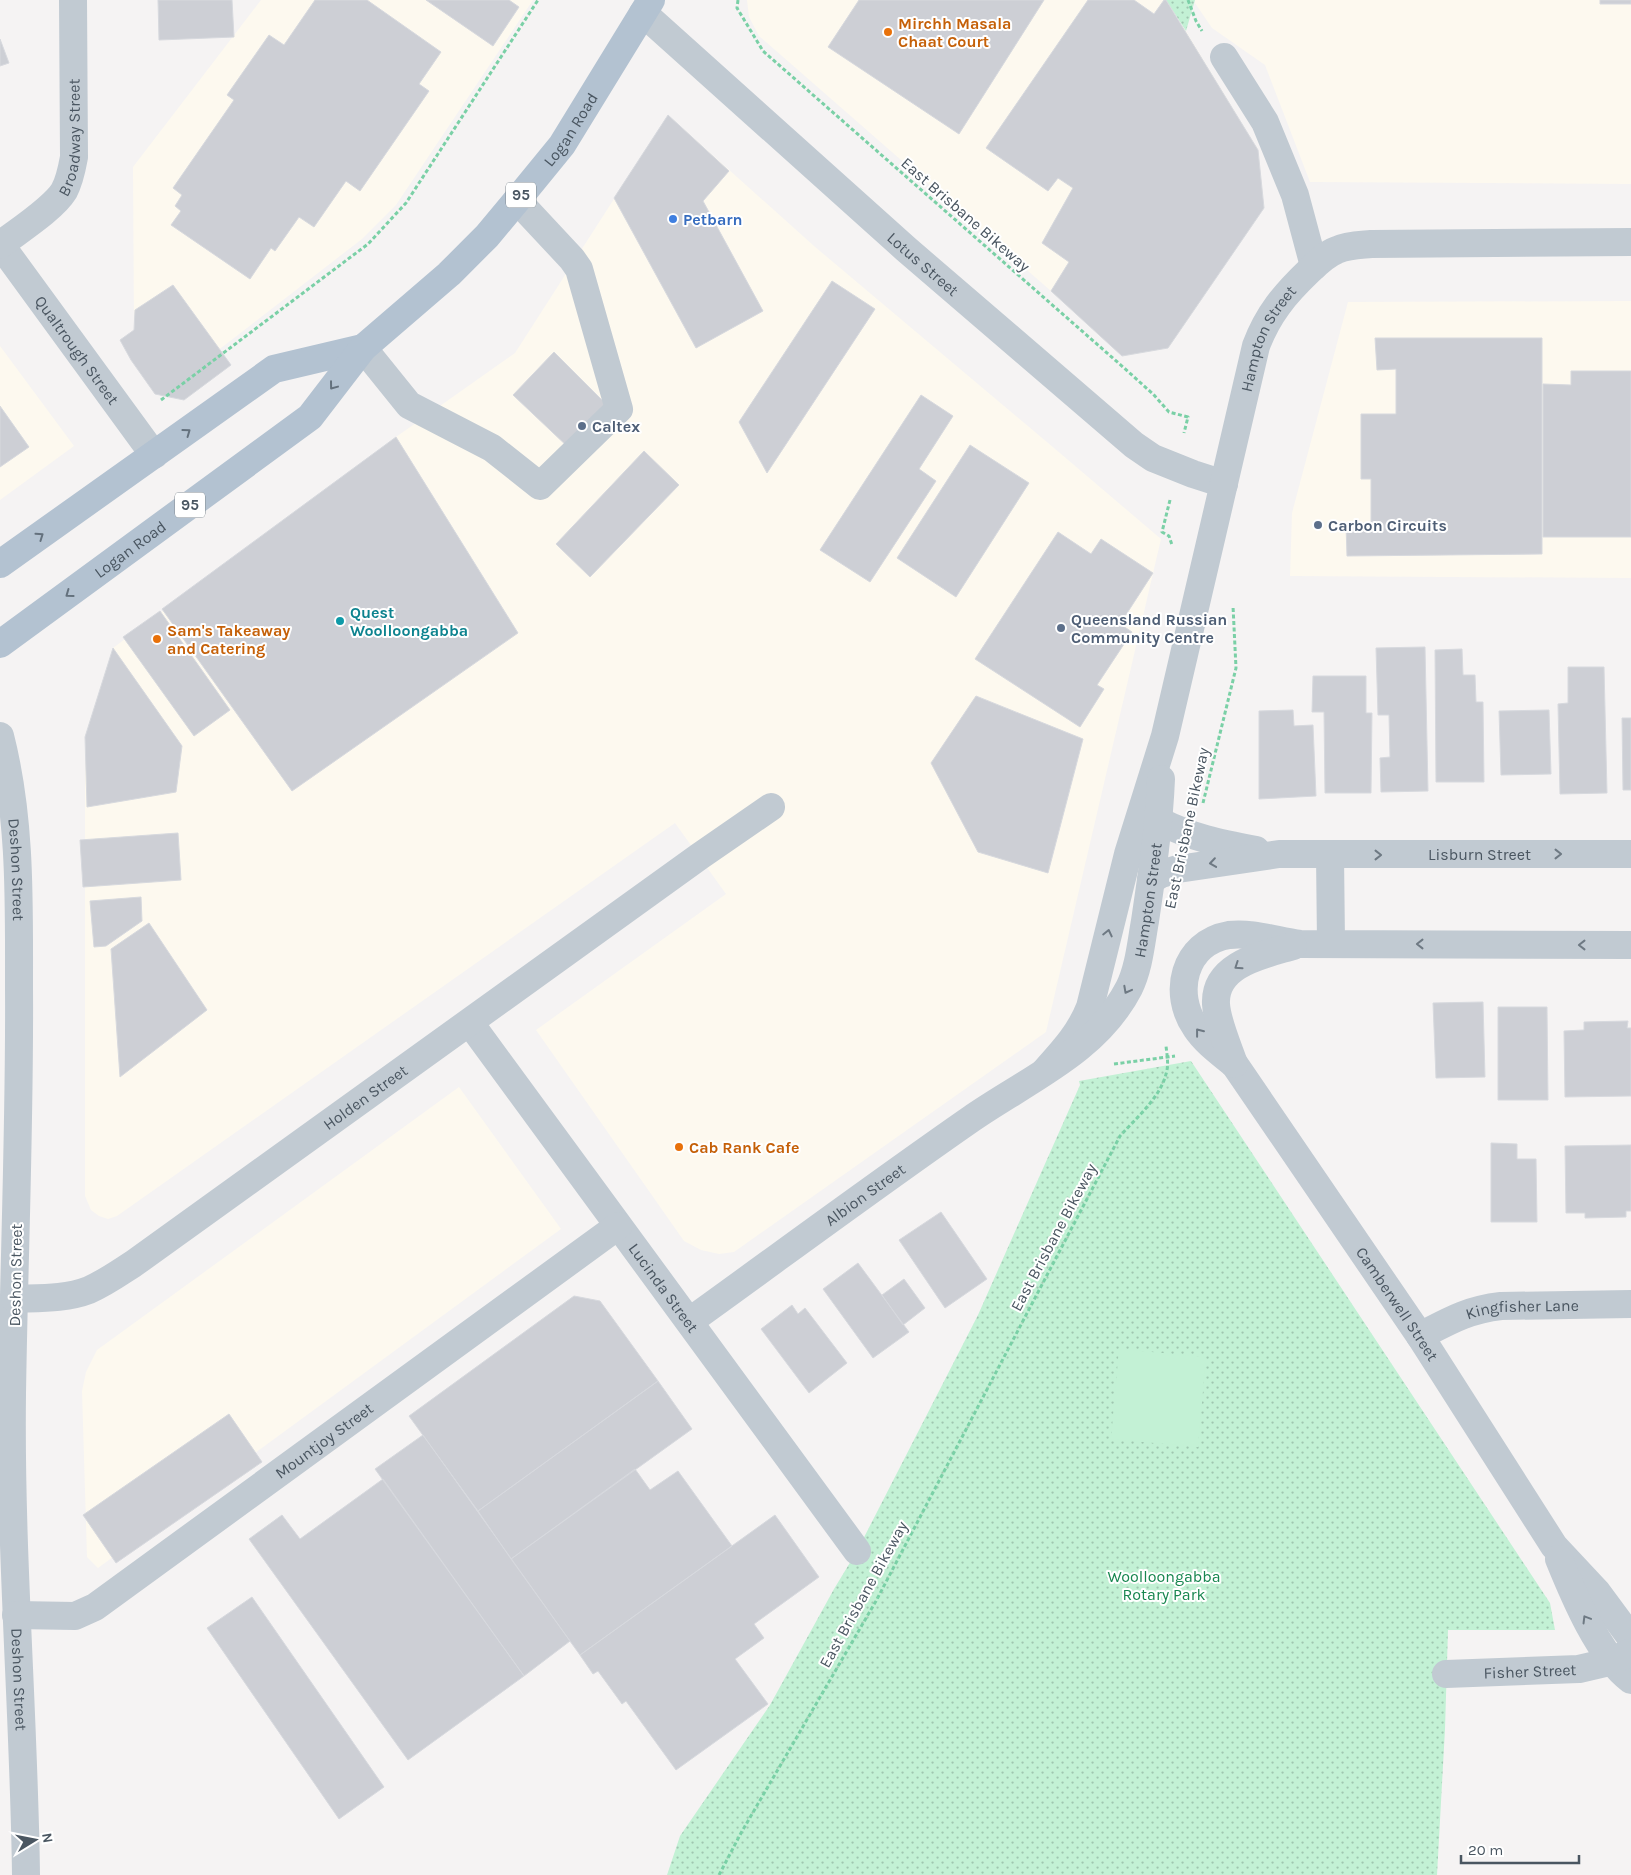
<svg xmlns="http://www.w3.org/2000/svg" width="1631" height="1875" font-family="Karla,sans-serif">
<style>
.commercial{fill:#fdf9ef}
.grass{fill:url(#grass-dots)}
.garden{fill:#c3f1d5}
.building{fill:#cdcfd5;stroke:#d7d9de}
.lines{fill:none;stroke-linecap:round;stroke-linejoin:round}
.path{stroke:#7ad0a6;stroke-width:3;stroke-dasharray:4 2.5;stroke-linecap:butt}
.minor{stroke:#c1cad2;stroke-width:28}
.major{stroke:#b3c2d1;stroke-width:28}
.oneway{stroke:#64717d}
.oneway2{stroke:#6e7983}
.food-dot{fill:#e8710a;stroke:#fff;stroke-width:2}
.shop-dot{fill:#3f7fe0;stroke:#fff;stroke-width:2}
.service-dot{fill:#5c6f8a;stroke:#fff;stroke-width:2}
.culture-dot{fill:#0f9aa8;stroke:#fff;stroke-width:2}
.labels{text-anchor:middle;stroke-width:4;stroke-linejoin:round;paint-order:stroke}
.shield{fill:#fff;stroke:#808990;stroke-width:1}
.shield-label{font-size:15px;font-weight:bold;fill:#4a5661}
.food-label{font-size:16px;font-weight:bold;fill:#c56008;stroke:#fff;text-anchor:start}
.street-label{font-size:16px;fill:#4a5661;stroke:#fff}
.shop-label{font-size:16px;font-weight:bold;fill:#366cbe;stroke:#fff;text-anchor:start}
.service-label{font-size:16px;font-weight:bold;fill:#4e5e75;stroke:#fff;text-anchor:start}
.culture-label{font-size:16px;font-weight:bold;fill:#0d838f;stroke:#fff;text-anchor:start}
.park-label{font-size:16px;fill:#17864f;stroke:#fff}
</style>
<defs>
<pattern id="grass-dots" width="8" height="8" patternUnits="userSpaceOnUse" patternTransform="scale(1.25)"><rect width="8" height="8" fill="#c3f1d5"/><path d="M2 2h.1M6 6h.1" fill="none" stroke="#a0c6b0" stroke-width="1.8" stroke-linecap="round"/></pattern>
</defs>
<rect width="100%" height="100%" fill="#f5f3f3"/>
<path class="commercial" d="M261,0H533L396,205L362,239L173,385L134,330L133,167Z
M747,0H1166L1186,31L1258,150L1264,208L1168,348L1122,356L1051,291L759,36L749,17Z
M1195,0H1631V184L1310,182L1265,65L1212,28L1195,3Z
M668,115L814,246L1054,448L1161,539L1046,1032L734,1252L719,1254L701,1250L684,1241L536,1030L726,894L675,823L117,1216L108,1219L99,1216L91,1210L85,1196V737L113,648L396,437L515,353Z
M1631,301V578L1290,576L1292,513L1348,302Z
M0,346L74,446L0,500Z
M459,1087L561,1229L98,1568L87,1557L82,1391L86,1372L97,1350Z"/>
<path class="grass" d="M1166,0H1195L1186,31Z
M1191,1061L1550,1603L1555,1630H1448L1445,1729L1437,1875H667L680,1836L770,1705L834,1589L857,1551L978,1315L1080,1085L1079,1081Z"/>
<path class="garden" d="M1119,1349L1206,1357L1198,1447L1111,1439Z"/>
<path class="building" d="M158,0H232L234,37L159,40Z
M315,0H367L441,52L419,84L429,91L360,191L346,181L314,227L299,217L275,251L271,248L250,279L171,225L181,211L175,206L182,195L173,188L234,100L227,95L269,35L284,45Z
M426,0H509L519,7L493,46Z
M859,0H1044L959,134L828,47Z
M1088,0H1134L1154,14L1164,0H1166L1258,150L1264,208L1168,348L1122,356L1051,291L1069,262L1042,243L1073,188L1058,178L1048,191L986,148Z
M1600,0H1631V4H1600Z
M0,39L9,63L0,66Z
M668,115L729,171L703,201L763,311L696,348L614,198Z
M832,281L875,309L767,473L739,422Z
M173,285L231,365L184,400L155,394L131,360L120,340L134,330L135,310Z
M1375,338H1542V554L1347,556L1346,524L1371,523V479H1361V414H1396V369L1377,370Z
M554,352L608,406L569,448L513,395Z
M1571,371H1631V537H1543V384L1571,385Z
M921,395L953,416L919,469L936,481L870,582L820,550Z
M0,406L29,447L0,467Z
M396,437L518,633L292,791L162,609Z
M970,445L1029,483L956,597L897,558Z
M644,451L679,485L590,577L556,544Z
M1058,532L1091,554L1101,539L1153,573L1120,624L1132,632L1097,685L1104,689L1080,727L975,659Z
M160,611L230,710L194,736L123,637Z
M1425,647L1428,791L1381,792L1380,758L1390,757L1389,715H1378L1376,648Z
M113,648L182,746L176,792L87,807L85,737Z
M1462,649L1463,675H1475L1476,702H1483L1484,782H1436L1435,650Z
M1568,667H1604L1607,793L1560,794L1558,704L1568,703Z
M1313,676H1366V713H1372L1371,793H1325L1324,712H1312Z
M976,696L1083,739L1048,873L978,852L931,763Z
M1293,710L1294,726L1313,725L1316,796L1259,799V711Z
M1549,710L1551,774L1501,775L1499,711Z
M1622,718H1631V790H1623Z
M178,833L181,880L83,887L80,840Z
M141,897L142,921L106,946L94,947L90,901Z
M149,923L207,1010L120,1077L111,949Z
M1483,1002L1485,1077L1436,1078L1433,1003Z
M1498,1007H1547L1548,1100H1498Z
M1628,1021L1627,1028H1631V1096L1565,1097L1564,1031L1584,1030V1022Z
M1491,1143L1517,1144V1159H1536L1537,1222H1491Z
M1631,1145V1211H1626V1217L1585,1218V1213H1566L1565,1146Z
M941,1212L987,1279L945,1308L899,1240Z
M858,1263L909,1332L873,1358L823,1289Z
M904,1279L925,1308L903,1325L882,1295Z
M574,1296L600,1301L658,1381L478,1511L409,1416Z
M792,1305L798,1314L805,1308L847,1363L809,1393L761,1329Z
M658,1381L692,1429L511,1559L478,1511Z
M229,1414L262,1462L116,1563L83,1515Z
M423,1435L570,1641L524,1676L375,1469Z
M635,1469L650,1490L678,1471L732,1546L580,1655L511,1559Z
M383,1479L524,1676L408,1760L249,1539L282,1515L300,1539Z
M775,1515L819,1577L754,1624L764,1638L735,1659L768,1704L676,1770L626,1701L622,1704L598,1671L593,1674L580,1655Z
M252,1597L384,1787L339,1819L207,1628Z"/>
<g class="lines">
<path class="path" d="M738,0L737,8L763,51L1123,367L1153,394L1169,412L1188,417L1184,433
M1188,0L1196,21L1202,31
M161,400L368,244L406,203L538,0
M1170,500L1162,532L1169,536L1172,545
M1203,803L1236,668L1233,606
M1114,1064L1175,1056
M719,1875L741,1833L876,1601L1120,1136C1136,1118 1160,1098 1166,1074C1169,1065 1167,1055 1166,1046"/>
<g class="minor">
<path id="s1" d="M643,13L906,249L1134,445L1153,458L1193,474L1224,484"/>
<path d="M1224,57L1265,122L1295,195L1314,266"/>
<path id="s2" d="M0,244L154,455"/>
<path id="s3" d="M0,245C18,231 53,209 64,191C70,180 72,168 74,157L73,0"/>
<path d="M363,348L409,405L492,448L540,486L619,409L579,269L572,259L517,200"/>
<path id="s4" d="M0,736C21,818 19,902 19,986C20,1122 14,1258 12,1394C10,1554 24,1714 26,1875"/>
<path d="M1159,821C1193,838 1219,843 1256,850"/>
<path d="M1330,855L1331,943"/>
<path id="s5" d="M1151,880L1161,874L1178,869L1279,854H1631"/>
<path id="s6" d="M1631,945L1300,944C1277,941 1252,932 1229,935C1183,943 1172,994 1196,1028C1206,1043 1222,1054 1235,1065L1420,1336L1554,1546L1597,1592L1631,1638"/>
<path id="s7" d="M470,1023L857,1551"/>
<path d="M1234,1064C1228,1046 1217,1022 1216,1004C1214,964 1263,955 1293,946"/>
<path id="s8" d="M1045,1071C1063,1051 1080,1033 1090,1007L1128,854L1165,736L1256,346C1268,314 1285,294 1309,271C1317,263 1326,254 1337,250C1347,245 1360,245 1371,244L1631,242"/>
<path id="s9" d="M15,1299C39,1298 66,1299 89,1290C105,1283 119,1273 133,1264L700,856L771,807"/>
<path id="s10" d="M690,1321C783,1254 876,1185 971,1119C1027,1080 1096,1052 1129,988C1139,968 1141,943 1145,921C1152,874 1159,827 1161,779"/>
<path id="s11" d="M1420,1336C1449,1321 1467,1310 1501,1306L1631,1304"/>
<path d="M1559,1559C1574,1596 1599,1656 1631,1680"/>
<path id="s12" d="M16,1615L75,1616L95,1607L618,1226"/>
<path id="s13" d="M1446,1674L1579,1669L1609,1662L1631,1652"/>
</g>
<g class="major">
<path d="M0,564L274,369L363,348"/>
<path id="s14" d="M0,644L310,417L363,348L449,274L487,236L517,200L562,145L651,0"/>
</g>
</g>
<defs><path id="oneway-chevron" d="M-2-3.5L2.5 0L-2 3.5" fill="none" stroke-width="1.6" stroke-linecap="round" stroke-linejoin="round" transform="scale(1.25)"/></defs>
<g class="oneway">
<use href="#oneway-chevron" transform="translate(333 386) rotate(127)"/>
<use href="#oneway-chevron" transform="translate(187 432) rotate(-36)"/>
<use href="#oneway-chevron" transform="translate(40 536) rotate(-35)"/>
<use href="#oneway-chevron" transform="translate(69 594) rotate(144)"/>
</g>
<g class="oneway2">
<use href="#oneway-chevron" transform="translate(1558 854)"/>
<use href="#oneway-chevron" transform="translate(1378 855)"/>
<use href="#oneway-chevron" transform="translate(1213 863) rotate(172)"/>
<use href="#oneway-chevron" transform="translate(1108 933) rotate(-77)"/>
<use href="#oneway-chevron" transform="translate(1420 944) rotate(-180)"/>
<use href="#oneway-chevron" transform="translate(1582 945) rotate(-180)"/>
<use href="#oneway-chevron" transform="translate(1238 966) rotate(146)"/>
<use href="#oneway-chevron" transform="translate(1127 990) rotate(118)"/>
<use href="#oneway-chevron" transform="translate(1199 1032) rotate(-128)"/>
<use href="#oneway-chevron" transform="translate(1586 1619) rotate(-121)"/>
</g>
<g class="food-dot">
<circle cx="888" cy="32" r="5"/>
<circle cx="157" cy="639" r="5"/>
<circle cx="679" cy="1147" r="5"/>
</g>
<circle class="shop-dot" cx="673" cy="219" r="5"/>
<g class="service-dot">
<circle cx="582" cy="426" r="5"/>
<circle cx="1318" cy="525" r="5"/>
<circle cx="1061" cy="628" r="5"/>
</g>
<circle class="culture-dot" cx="340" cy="621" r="5"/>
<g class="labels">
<g class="shield">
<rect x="506" y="182.5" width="30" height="25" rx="4"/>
<rect x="175" y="492.5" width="30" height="25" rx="4"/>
</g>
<g class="shield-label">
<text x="521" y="200">95</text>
<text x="190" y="510">95</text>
</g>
<g class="food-label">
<text x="898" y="29">Mirchh Masala<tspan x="898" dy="18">Chaat Court</tspan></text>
<text x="167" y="636">Sam's Takeaway<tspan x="167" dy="18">and Catering</tspan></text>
<text x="689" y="1153">Cab Rank Cafe</text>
</g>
<g class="street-label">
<text dy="6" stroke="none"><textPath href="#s14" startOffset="774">Logan Road</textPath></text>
<text dy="6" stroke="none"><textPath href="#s3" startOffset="139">Broadway Street</textPath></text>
<text transform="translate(966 214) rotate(41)" y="6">East Brisbane Bikeway</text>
<text dy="6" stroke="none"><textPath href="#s1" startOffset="376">Lotus Street</textPath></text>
<text dy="6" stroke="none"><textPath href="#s8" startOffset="772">Hampton Street</textPath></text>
<text dy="6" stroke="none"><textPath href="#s2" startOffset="131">Qualtrough Street</textPath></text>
<text dy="6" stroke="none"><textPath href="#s14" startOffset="161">Logan Road</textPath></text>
<text transform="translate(1186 828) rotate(-78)" y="6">East Brisbane Bikeway</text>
<text dy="6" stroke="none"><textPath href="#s5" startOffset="332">Lisburn Street</textPath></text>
<text dy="6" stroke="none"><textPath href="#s4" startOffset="135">Deshon Street</textPath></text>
<text dy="6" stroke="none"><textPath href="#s10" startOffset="644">Hampton Street</textPath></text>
<text dy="6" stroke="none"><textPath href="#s9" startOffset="412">Holden Street</textPath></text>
<text dy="6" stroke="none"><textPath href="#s10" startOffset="216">Albion Street</textPath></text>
<text transform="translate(1053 1237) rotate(-62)" y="6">East Brisbane Bikeway</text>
<text transform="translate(15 1275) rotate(-89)" y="6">Deshon Street</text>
<text dy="6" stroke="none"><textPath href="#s7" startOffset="328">Lucinda Street</textPath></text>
<text dy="6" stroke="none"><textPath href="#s6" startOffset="864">Camberwell Street</textPath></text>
<text dy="6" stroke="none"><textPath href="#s11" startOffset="108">Kingfisher Lane</textPath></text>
<text dy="6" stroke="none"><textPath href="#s12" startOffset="364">Mountjoy Street</textPath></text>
<text transform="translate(863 1594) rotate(-61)" y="6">East Brisbane Bikeway</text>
<text dy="6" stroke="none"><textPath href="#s13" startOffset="84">Fisher Street</textPath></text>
<text dy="6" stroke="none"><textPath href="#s4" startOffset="945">Deshon Street</textPath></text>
</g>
<g class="shop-label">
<text x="683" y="225">Petbarn</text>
</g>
<g class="service-label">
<text x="592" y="432">Caltex</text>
<text x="1328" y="531">Carbon Circuits</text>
<text x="1071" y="625">Queensland Russian<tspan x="1071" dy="18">Community Centre</tspan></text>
</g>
<g class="culture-label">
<text x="350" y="618">Quest<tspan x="350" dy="18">Woolloongabba</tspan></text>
</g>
<g class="park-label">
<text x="1164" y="1582">Woolloongabba<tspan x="1164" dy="18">Rotary Park</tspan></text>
</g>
</g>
<g transform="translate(35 1840) rotate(80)" stroke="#ffffff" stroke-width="4" paint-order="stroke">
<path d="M0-4L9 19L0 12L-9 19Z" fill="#4a5661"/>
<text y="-8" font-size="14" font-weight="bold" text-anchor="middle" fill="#4a5661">N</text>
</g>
<path d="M1461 1855v8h118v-8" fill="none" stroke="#4a5661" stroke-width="2.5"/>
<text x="1468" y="1855" font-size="15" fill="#4a5661" stroke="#ffffff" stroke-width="4" paint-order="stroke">20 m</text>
</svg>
